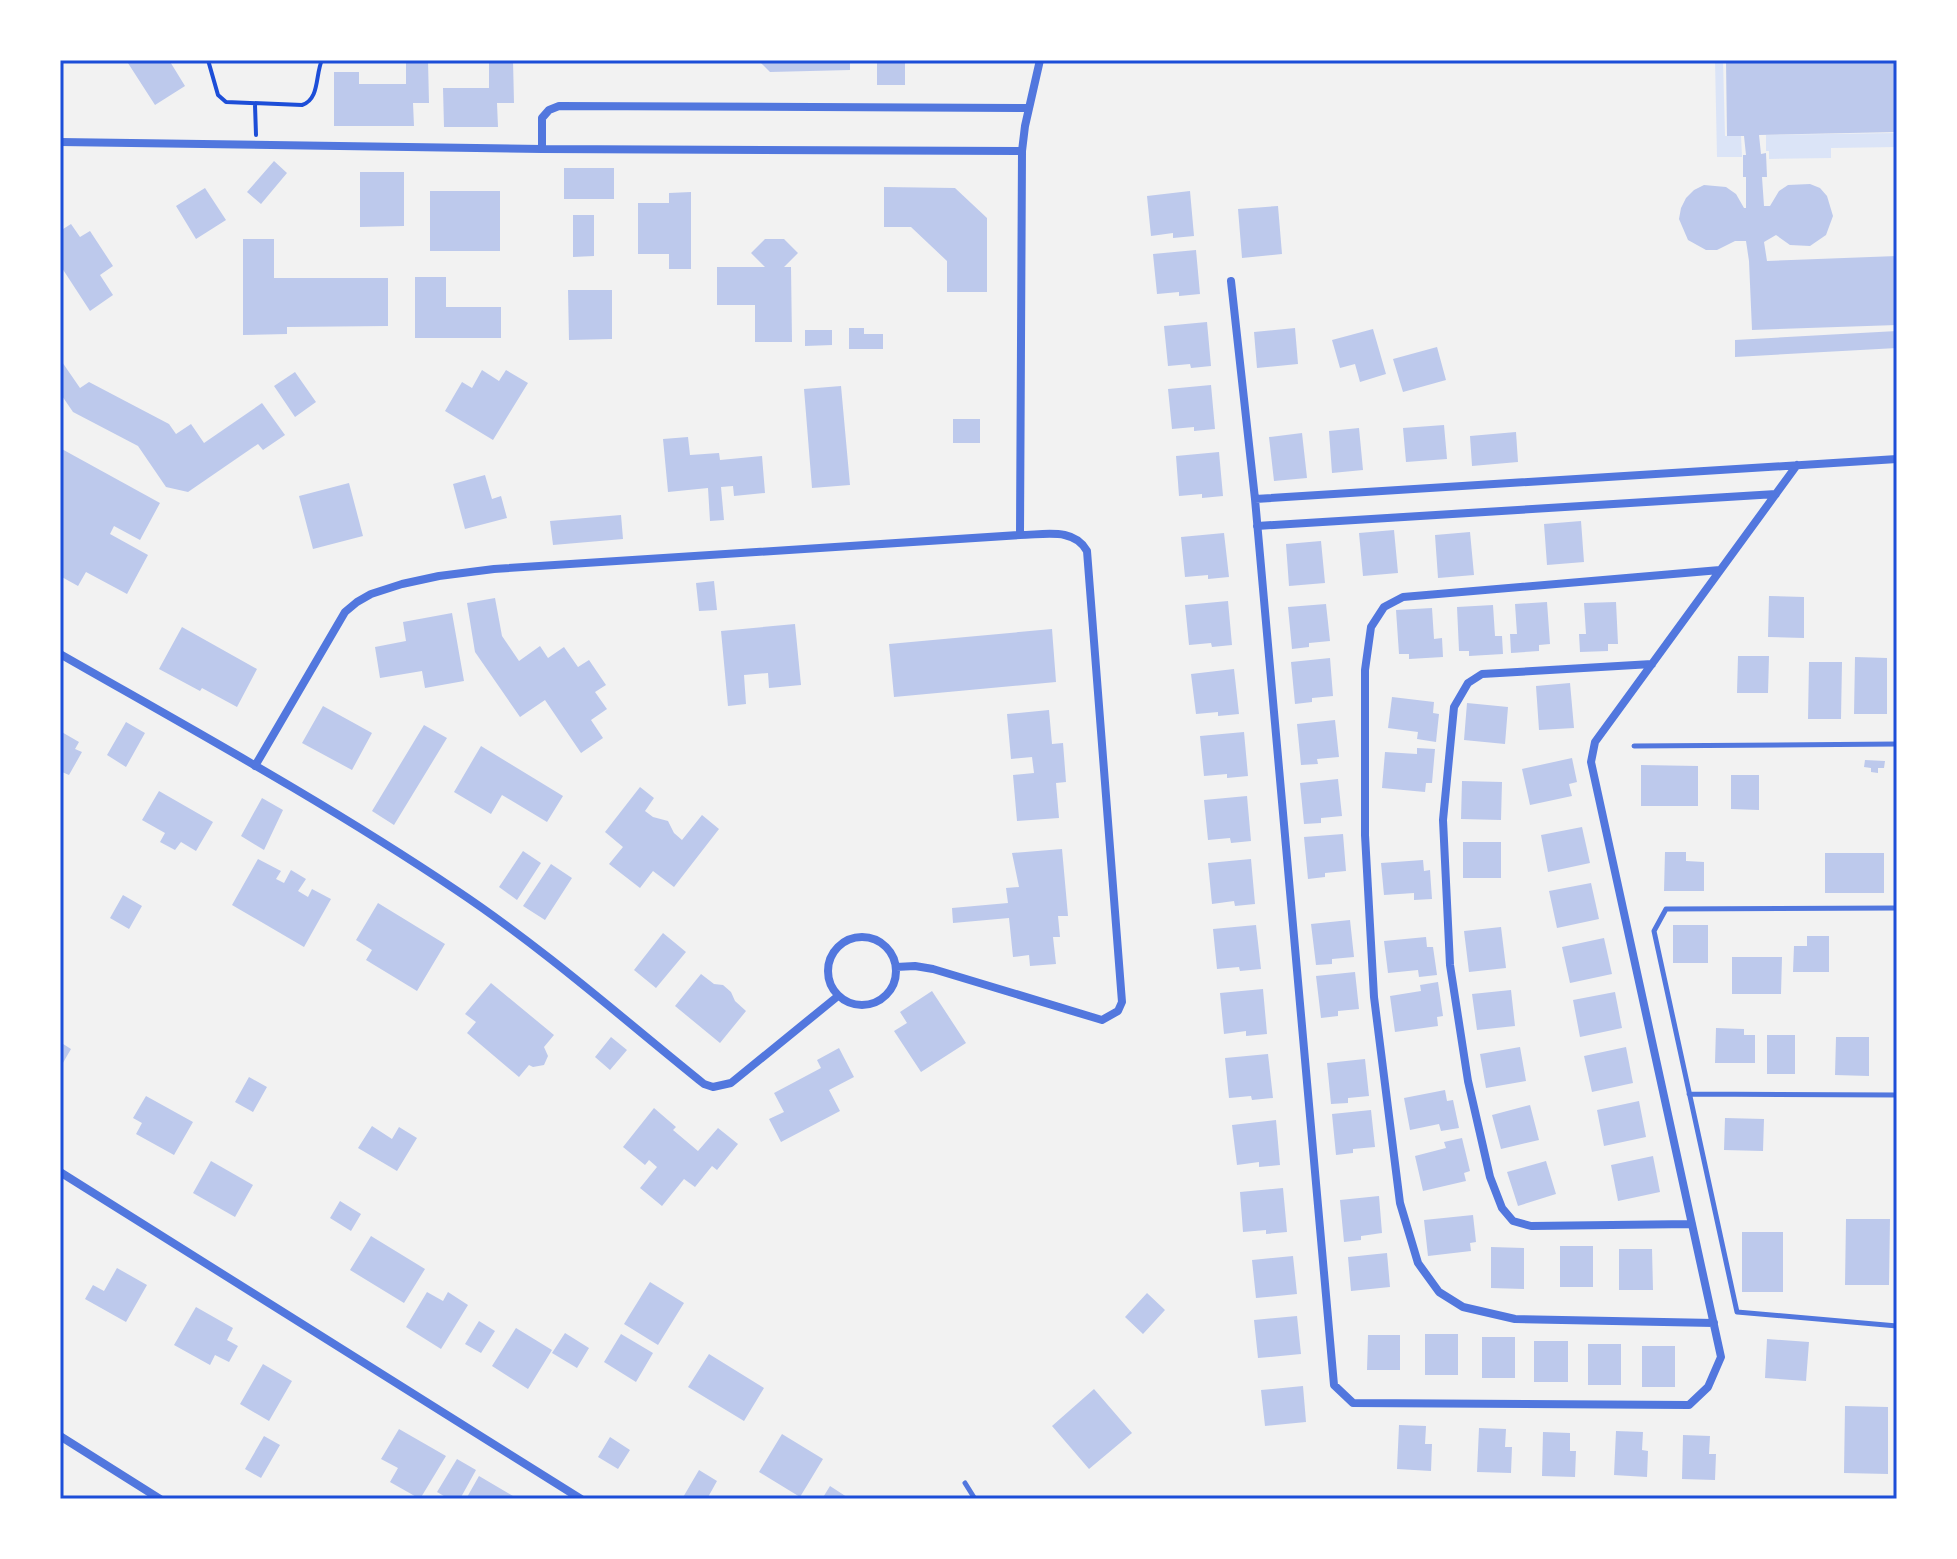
<svg xmlns="http://www.w3.org/2000/svg" width="1957" height="1559" font-family="'Sofia Sans Condensed',sans-serif">
<style>
.green{fill:#dbe4f7}
.building{fill:#bdc9ec}
.lines{fill:none;stroke-linecap:round;stroke-linejoin:round}
.path{stroke:#1d4ed8;stroke-width:4}
.service{stroke:#5277de;stroke-width:5}
.minor{stroke:#5277de;stroke-width:8}
.neatline{fill:none;stroke:#1d4ed8;stroke-width:3}
</style>
<rect width="100%" height="100%" fill="#f2f2f2"/>
<path class="green" d="M1715,60H1723L1725,136H1741L1742,157H1717Z
M1897,133V147L1831,148V158L1769,159V151H1766V135Z"/>
<path class="building" d="M126,60H169L185,86L155,105Z
M406,60H428L429,103H413L414,126H334V72H359V84H406Z
M489,60H513L514,103H497L498,127H444L443,88H489Z
M758,60H850V70L770,72Z
M877,60H905V85H877Z
M1726,60H1897V132L1759,135L1761,154L1766,153L1767,177H1762L1764,206H1770L1779,191L1788,185L1810,184L1820,188L1827,196L1833,216L1826,235L1810,246L1790,245L1776,235L1764,242L1767,261L1897,256V325L1752,330L1749,261L1746,241H1735L1717,250H1706L1688,240L1679,219L1681,208L1686,198L1694,190L1704,185L1726,187L1736,194L1744,208H1746V177H1743V155H1746L1744,136H1727Z
M274,161L287,173L261,204L247,192Z
M564,168H614V199H564Z
M360,172H404V226L360,227Z
M884,187L955,188L987,218V292H947V261L911,227H884Z
M205,188L226,220L196,239L176,206Z
M430,191H500V251H430Z
M1190,191L1194,236L1173,238V233L1151,236L1147,196Z
M691,192V269H669V254H638V203H669V193Z
M1278,206L1282,254L1242,258L1238,209Z
M573,215H594V256L573,257Z
M71,224L80,237L90,231L113,266L100,275L113,295L90,311L60,265V231Z
M243,239H274V278H388V326L287,327V334L243,335Z
M765,239H784L798,253L784,267H791L792,342H755V305H717V267H765L751,253Z
M1196,250L1200,294L1179,296V292L1157,294L1153,254Z
M415,277H446V307H501V338H415Z
M568,290H612V339L569,340Z
M1207,322L1211,366L1191,368L1190,364L1168,366L1164,326Z
M849,328H864V334H883V349H849Z
M1295,328L1298,364L1257,368L1254,332Z
M1373,329L1386,374L1360,382L1355,364L1340,368L1332,340Z
M805,330H832V345L805,346Z
M1897,331V348L1735,357V340Z
M1437,347L1446,380L1403,392L1393,359Z
M60,359L80,388L89,382L169,424L176,434L191,424L204,443L262,403L285,435L263,450L258,444L188,492L166,487L138,446L73,412L60,393Z
M482,370L499,381L506,370L528,383L493,440L445,411L462,382L472,388Z
M295,372L316,402L295,417L274,386Z
M1211,385L1215,429L1194,431V427L1172,429L1168,389Z
M841,386L850,485L812,488L804,389Z
M953,419H980V443H953Z
M1444,425L1447,459L1406,462L1403,428Z
M1359,428L1363,470L1332,473L1329,431Z
M1516,432L1518,462L1472,466L1470,436Z
M1302,433L1307,478L1274,481L1269,437Z
M688,437L690,455L719,453L720,460L762,456L765,493L734,496L733,486L721,487L724,520L710,521L708,488L668,492L663,439Z
M60,448L160,503L140,540L114,526L110,534L148,555L127,594L86,572L78,586L60,576Z
M1219,452L1223,496L1202,498V494L1179,496L1176,456Z
M485,475L492,499L501,496L507,518L465,529L453,484Z
M349,483L363,536L313,549L299,496Z
M621,515L623,539L553,545L550,521Z
M1581,521L1584,562L1547,565L1544,524Z
M1394,530L1398,573L1363,576L1359,533Z
M1470,532L1474,575L1438,578L1435,535Z
M1224,533L1229,577L1208,579V575L1185,577L1181,537Z
M1321,541L1325,583L1289,586L1286,544Z
M714,581L717,610L699,611L696,583Z
M1769,596L1804,597V638L1768,637Z
M495,598L502,636L519,661L540,646L548,658L564,647L578,667L589,660L606,685L595,692L607,709L591,720L603,738L581,753L545,700L520,717L475,652L467,603Z
M1228,601L1232,645L1212,647L1211,643L1189,645L1185,605Z
M1547,602L1550,644L1539,645V651L1511,653L1510,634H1517L1515,604Z
M1616,602L1618,644H1608V651L1580,652L1579,634H1586L1584,603Z
M1326,604L1330,641L1309,643V647L1292,649L1288,607Z
M1493,605L1495,636H1502L1503,654L1469,656V651H1459L1457,607Z
M1432,608L1434,639L1442,638L1443,657L1409,659V654H1399L1396,610Z
M452,613L464,681L425,688L422,671L380,678L375,647L406,641L403,622Z
M795,624L801,685L769,688L768,673L744,675L746,704L728,706L721,631Z
M182,627L257,669L237,707L202,688L200,691L159,669Z
M1052,629L1056,682L894,697L889,644Z
M1738,656H1769L1768,693H1737Z
M1855,657L1887,658V714H1854Z
M1330,658L1333,696L1312,698V702L1295,704L1291,662Z
M1809,662H1842L1841,719H1808Z
M1234,669L1239,714L1218,716V712L1196,714L1191,674Z
M1570,683L1574,728L1539,730L1536,686Z
M1392,697L1434,702L1433,713L1439,714L1436,742L1417,739L1418,732L1388,728Z
M1467,703L1508,707L1505,744L1464,740Z
M323,706L372,733L352,770L302,743Z
M1049,710L1052,744L1063,743L1066,782L1056,783L1059,818L1017,821L1013,775L1034,773L1032,757L1011,759L1007,714Z
M1335,720L1339,757L1317,759L1318,764L1301,765L1297,724Z
M126,722L145,733L126,767L107,755Z
M424,725L447,738L394,825L372,811Z
M60,731L79,742L75,749L82,752L69,775L62,772L60,776Z
M1244,732L1248,776L1227,778V774L1204,776L1200,736Z
M481,746L563,796L547,822L502,795L491,814L454,792Z
M1417,748L1435,749L1432,783H1426L1425,792L1382,788L1385,752L1417,754Z
M1572,758L1577,782L1569,784L1572,796L1530,805L1522,769Z
M1865,760L1885,761L1884,768H1878V773L1871,772V768L1864,767Z
M1641,765L1698,766V806H1641Z
M1731,775H1759V810L1731,809Z
M1338,779L1342,816L1321,818V823L1304,824L1300,783Z
M1462,781L1502,782L1501,820L1461,819Z
M640,787L654,798L645,811L653,817L668,821L674,833L682,840L702,815L719,829L674,887L653,871L640,888L609,864L623,847L605,832Z
M159,791L213,822L196,851L181,842L175,850L160,842L165,833L142,820Z
M1247,796L1251,841L1231,843L1230,838L1208,840L1204,800Z
M262,798L283,810L264,850L241,836Z
M1582,827L1590,863L1548,872L1541,835Z
M1343,834L1346,871L1325,873V877L1308,879L1304,837Z
M1463,842H1501V878H1463Z
M1062,849L1068,916H1058L1060,937H1053L1056,964L1030,966L1029,955L1013,957L1009,918L953,923L952,908L1008,903L1006,888L1019,887L1012,853Z
M523,851L541,863L517,900L499,887Z
M1665,852H1686V861L1704,862V891H1664Z
M1825,853H1884V893H1825Z
M258,859L281,871L276,879L284,883L291,870L306,879L298,891L308,897L312,889L331,899L304,947L232,905Z
M1251,859L1255,904L1235,906L1234,901L1212,904L1208,863Z
M1423,860L1424,871L1430,870L1432,899L1414,900V893L1384,895L1381,863Z
M551,864L572,878L545,920L523,906Z
M1591,883L1599,919L1557,928L1549,891Z
M123,895L142,906L129,929L110,918Z
M378,903L445,944L417,991L366,960L372,950L356,940Z
M1350,920L1354,957L1332,959V964L1316,965L1311,924Z
M1256,925L1261,969L1240,971L1239,967L1217,969L1213,929Z
M1673,925H1708V963H1673Z
M1501,927L1506,968L1469,972L1464,931Z
M663,933L686,952L656,988L634,970Z
M1807,936H1829V972H1793L1794,946H1807Z
M1426,937L1427,947H1433L1437,975L1419,977L1418,970L1388,973L1384,941Z
M1604,938L1612,974L1570,983L1562,947Z
M1732,957H1782L1781,994H1732Z
M1355,972L1359,1009L1338,1011V1016L1321,1018L1316,976Z
M701,974L714,984L723,985L731,992L735,1001L746,1011L720,1043L675,1006Z
M1438,982L1443,1016L1437,1017L1438,1026L1395,1032L1390,996L1421,991L1420,985Z
M491,983L554,1035L544,1047L548,1056L544,1065L533,1067L529,1065L519,1077L467,1033L476,1022L465,1014Z
M1263,989L1267,1034L1246,1036V1031L1224,1034L1220,993Z
M1511,990L1515,1026L1477,1030L1472,994Z
M932,991L966,1043L921,1072L894,1031L907,1023L900,1012Z
M1615,992L1622,1028L1580,1037L1573,1000Z
M1716,1028L1744,1029V1035H1755V1063H1715Z
M1767,1035H1795V1074H1767Z
M611,1037L627,1050L610,1070L595,1057Z
M1836,1037H1869V1076L1835,1075Z
M60,1042L71,1049L60,1068Z
M1520,1047L1526,1081L1486,1088L1480,1054Z
M1626,1047L1633,1083L1592,1092L1584,1056Z
M839,1048L854,1077L829,1090L840,1111L781,1142L769,1119L784,1112L774,1093L821,1068L817,1060Z
M1268,1054L1273,1098L1252,1100L1251,1096L1229,1098L1225,1058Z
M1365,1059L1369,1096L1348,1098V1103L1331,1104L1327,1063Z
M249,1077L267,1087L253,1112L235,1102Z
M1445,1090L1447,1101L1453,1100L1459,1128L1441,1131L1439,1124L1410,1130L1404,1098Z
M146,1096L193,1122L174,1155L136,1134L142,1123L133,1118Z
M1639,1101L1646,1137L1604,1146L1597,1110Z
M1530,1105L1539,1140L1501,1149L1492,1115Z
M654,1108L676,1127L673,1130L698,1151L718,1128L738,1144L717,1170L712,1166L695,1187L684,1179L662,1206L640,1188L657,1167L649,1160L645,1165L623,1147Z
M1371,1110L1375,1147L1353,1149V1153L1336,1155L1332,1114Z
M1725,1118L1764,1119L1763,1151L1724,1150Z
M1276,1120L1280,1165L1259,1167V1162L1237,1165L1232,1125Z
M372,1126L392,1139L399,1127L417,1138L397,1171L358,1148Z
M1462,1138L1470,1171L1464,1173L1466,1181L1423,1191L1415,1156L1446,1148L1444,1142Z
M1653,1156L1660,1192L1618,1201L1611,1165Z
M211,1161L253,1185L235,1217L193,1193Z
M1546,1161L1556,1194L1518,1206L1507,1172Z
M1283,1188L1287,1232L1266,1234V1230L1243,1232L1240,1192Z
M1379,1196L1382,1233L1361,1236V1240L1344,1242L1340,1200Z
M340,1201L361,1214L351,1231L330,1218Z
M1473,1215L1476,1242L1470,1243L1471,1251L1428,1256L1424,1220Z
M1846,1219H1890L1889,1285H1845Z
M1742,1232H1783V1292H1742Z
M371,1236L425,1269L404,1303L350,1270Z
M1560,1246H1593V1287H1560Z
M1491,1247L1524,1248V1289L1491,1288Z
M1619,1249H1652L1653,1290H1619Z
M1387,1253L1390,1287L1351,1291L1348,1257Z
M1293,1256L1297,1294L1256,1298L1252,1260Z
M117,1268L147,1285L126,1322L85,1299L93,1285L104,1291Z
M650,1282L684,1303L658,1345L624,1324Z
M427,1292L443,1301L448,1292L468,1305L441,1349L406,1327Z
M1147,1293L1165,1310L1143,1334L1125,1317Z
M196,1307L233,1328L227,1340L238,1346L229,1362L215,1355L210,1365L174,1345Z
M1297,1316L1301,1354L1258,1358L1254,1320Z
M479,1321L495,1331L481,1353L465,1344Z
M516,1328L552,1350L528,1389L492,1366Z
M565,1333L589,1348L577,1368L552,1353Z
M621,1334L653,1353L636,1382L604,1362Z
M1425,1334H1458V1375H1425Z
M1368,1335H1400V1370H1367Z
M1482,1337H1515V1378H1482Z
M1767,1339L1809,1342L1806,1381L1765,1378Z
M1534,1341H1568V1382H1534Z
M1588,1344H1621V1385H1588Z
M1642,1346H1675V1387H1642Z
M709,1354L764,1388L744,1421L688,1387Z
M263,1364L292,1381L269,1421L240,1404Z
M1303,1386L1306,1422L1265,1426L1261,1390Z
M1094,1389L1132,1433L1089,1469L1052,1426Z
M1845,1406L1888,1407V1474L1844,1473Z
M1399,1425L1426,1426L1425,1444H1432L1431,1471L1397,1469Z
M1479,1428L1506,1429L1505,1447H1512L1511,1473L1477,1472Z
M399,1429L446,1456L420,1499L390,1482L398,1468L381,1459Z
M1616,1431L1643,1432L1642,1450L1648,1451L1647,1477L1614,1475Z
M1543,1432L1570,1433V1451H1576L1575,1477L1542,1476Z
M782,1434L823,1459L800,1497L759,1472Z
M1683,1435L1710,1436L1709,1454H1716L1715,1480L1682,1479Z
M264,1436L280,1445L261,1478L245,1469Z
M610,1437L630,1450L618,1469L598,1457Z
M457,1459L476,1470L460,1499H449L437,1492Z
M699,1470L717,1481L707,1499H682Z
M479,1476L518,1499H466Z
M830,1486L850,1499H822Z"/>
<g class="lines">
<path class="path" d="M208,60L218,95L226,102L302,105C320,99 315,75 322,60
M255,105L256,135"/>
<path class="service" d="M1634,746L1897,744
M1897,908L1666,909L1654,931L1737,1312L1897,1326
M1689,1094L1897,1095
M965,1483L975,1499"/>
<path class="minor" d="M60,142L542,149L1022,151
M542,149V118L549,110L559,106L1029,108
M1231,281L1255,499L1334,1385L1353,1403L1689,1405L1708,1387L1721,1357L1591,762L1595,742L1797,465
M1255,499L1897,459
M1257,526L1776,494
M60,654C193,730 328,804 456,890C543,948 622,1018 704,1084L713,1087L731,1083L838,996
M1652,664L1482,674L1468,683L1454,707L1443,820L1450,965L1468,1081L1490,1177L1502,1208L1513,1221L1531,1226L1692,1224
M255,766L345,612L357,602L371,594L402,584L439,576L494,569L1020,535
M828 971a34 34 0 1 1 68 0a34 34 0 1 1-68 0Z
M896,967L915,966L933,969L1102,1020L1118,1011L1122,1002L1087,551C1074,527 1044,535 1020,535L1022,151L1025,126L1040,60
M60,1172L581,1499
M1714,1323L1515,1319L1463,1307L1439,1292L1418,1263L1400,1203L1374,997L1365,835V670L1371,627L1384,607L1403,597L1720,570
M60,1436L160,1499"/>
</g>
<rect width="1957" height="1559" fill="none" stroke="#ffffff" stroke-width="124"/>
<rect x="62" y="62" width="1833" height="1435" class="neatline"/>
</svg>
